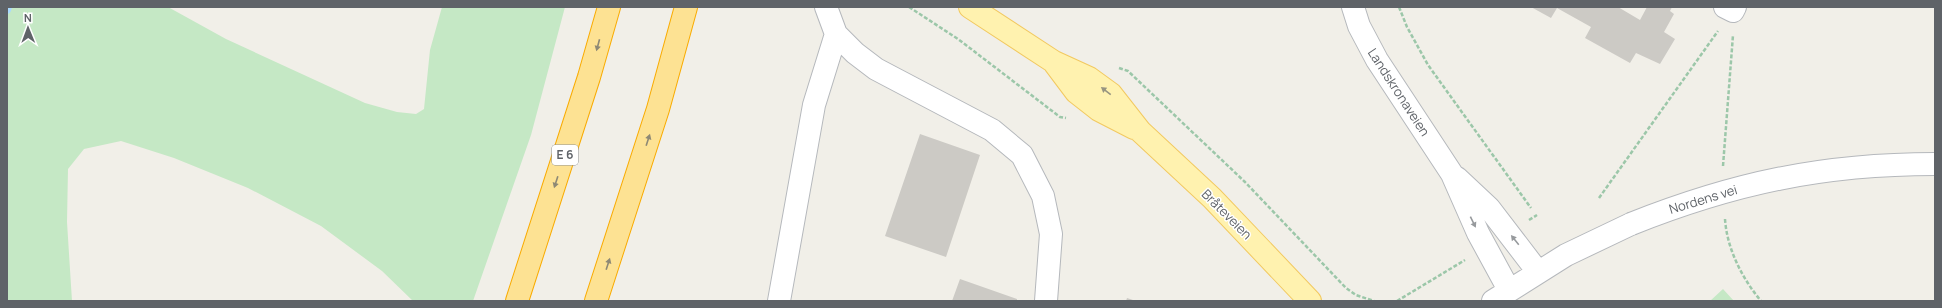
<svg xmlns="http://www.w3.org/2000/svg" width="1942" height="308" font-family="Manrope,sans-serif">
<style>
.green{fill:#c5e8c5}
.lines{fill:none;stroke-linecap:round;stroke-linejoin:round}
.stream{stroke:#aadaff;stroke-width:8}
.building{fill:#cccac5}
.minor-casing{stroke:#b5b8bc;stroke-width:24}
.major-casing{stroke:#f2c960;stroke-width:24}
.highway-casing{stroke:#f9ab00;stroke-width:24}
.path{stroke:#9cc7a9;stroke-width:2.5;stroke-dasharray:4 2;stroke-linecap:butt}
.minor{stroke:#fff;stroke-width:22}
.major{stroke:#fff2af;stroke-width:22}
.highway{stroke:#fde293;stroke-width:22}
.minor-bridge-casing{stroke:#b5b8bc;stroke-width:24;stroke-linecap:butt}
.minor-bridge{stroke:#fff;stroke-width:22}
.oneway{fill:#8e8975}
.oneway2{fill:#979581}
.oneway3{fill:#979a9d}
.labels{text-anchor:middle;stroke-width:3;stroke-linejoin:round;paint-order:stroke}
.shield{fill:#fff;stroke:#8f9295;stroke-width:1}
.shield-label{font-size:12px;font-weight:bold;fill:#5f6368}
.street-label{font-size:13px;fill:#5f6368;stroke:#fff}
</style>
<rect width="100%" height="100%" fill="#f1efe8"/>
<path class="green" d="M7,7H168L226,39L365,103L397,112L416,114L424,109L430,50L442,7H565L531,135L473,301H413L382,271L321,226L248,188L174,158L121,141L84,149L68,169L67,222L72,301H7Z
M1723,289L1734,301H1710Z"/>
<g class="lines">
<path class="stream" d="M7,10L8,7"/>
</g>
<path class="building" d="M1531,7H1618L1640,20L1647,7H1672L1670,11L1674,14L1664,32L1675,39L1660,64L1636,53L1630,63L1585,38L1591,27L1557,8L1551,18Z
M920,134L980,155L946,257L885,236Z
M960,279L1017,299V301H952Z
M1127,298L1136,301H1126Z"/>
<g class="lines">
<g class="minor-casing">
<path id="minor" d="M826,7L836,34L855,53L876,69L992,130L1022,155L1043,196L1051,234L1046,301
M1353,7L1359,26L1377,60L1452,174L1478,233L1509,290
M1725,7L1733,11L1735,7
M1457,178L1489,208L1538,272
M779,301L814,105L836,34
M1493,301L1566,255L1631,224"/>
</g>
<g class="major-casing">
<path id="major" d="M970,7L1054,62L1089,78L1111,94L1140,131L1212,198L1310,301
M1055,64L1076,92L1099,110L1134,128"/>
</g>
<g class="highway-casing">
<path id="highway" d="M517,301L589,77L609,7
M596,301L658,109L686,7"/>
</g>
<path class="path" d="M909,7L958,39L1060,117L1066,118
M1399,7L1407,27L1428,65L1531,208
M1119,68L1128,71L1245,182L1346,288L1356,295L1374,301
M1723,166L1733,35
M1599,198L1718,31
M1725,219C1727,249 1742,278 1761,301
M1529,220L1537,215
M1397,301L1465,260"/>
<use href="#minor" class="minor"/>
<use href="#major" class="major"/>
<use href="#highway" class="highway"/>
<g class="minor-bridge-casing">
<path id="minor-bridge" d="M1631,224C1734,183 1823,164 1935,164"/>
</g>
<use href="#minor-bridge" class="minor-bridge"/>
</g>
<defs><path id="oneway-solid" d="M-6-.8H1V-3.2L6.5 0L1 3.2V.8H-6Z"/></defs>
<g class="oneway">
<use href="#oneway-solid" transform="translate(598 45) rotate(105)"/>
<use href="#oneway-solid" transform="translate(648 140) rotate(-72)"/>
<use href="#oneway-solid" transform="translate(556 182) rotate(108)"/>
<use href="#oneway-solid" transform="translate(608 264) rotate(-72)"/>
</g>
<use class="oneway2" href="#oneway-solid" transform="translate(1106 91) rotate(-142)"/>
<g class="oneway3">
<use href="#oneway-solid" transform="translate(1473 222) rotate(64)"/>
<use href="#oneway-solid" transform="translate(1515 240) rotate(-129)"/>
</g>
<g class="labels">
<rect class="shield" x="552" y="145" width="26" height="20" rx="3"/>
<g class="shield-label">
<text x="565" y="159">E 6</text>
</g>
<g class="street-label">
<text transform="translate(1399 92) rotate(57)" y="5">Landskronaveien</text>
<text transform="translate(1703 199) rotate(-17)" y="5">Nordens vei</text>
<text transform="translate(1227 214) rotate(45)" y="5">Bråteveien</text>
</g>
</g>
<rect width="1942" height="308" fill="none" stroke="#5f6368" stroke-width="16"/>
<g transform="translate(28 28) rotate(359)" stroke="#ffffff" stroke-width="3" paint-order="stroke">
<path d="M0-3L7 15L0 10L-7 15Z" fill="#5f6368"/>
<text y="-6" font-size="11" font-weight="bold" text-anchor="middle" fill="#5f6368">N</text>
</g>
</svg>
